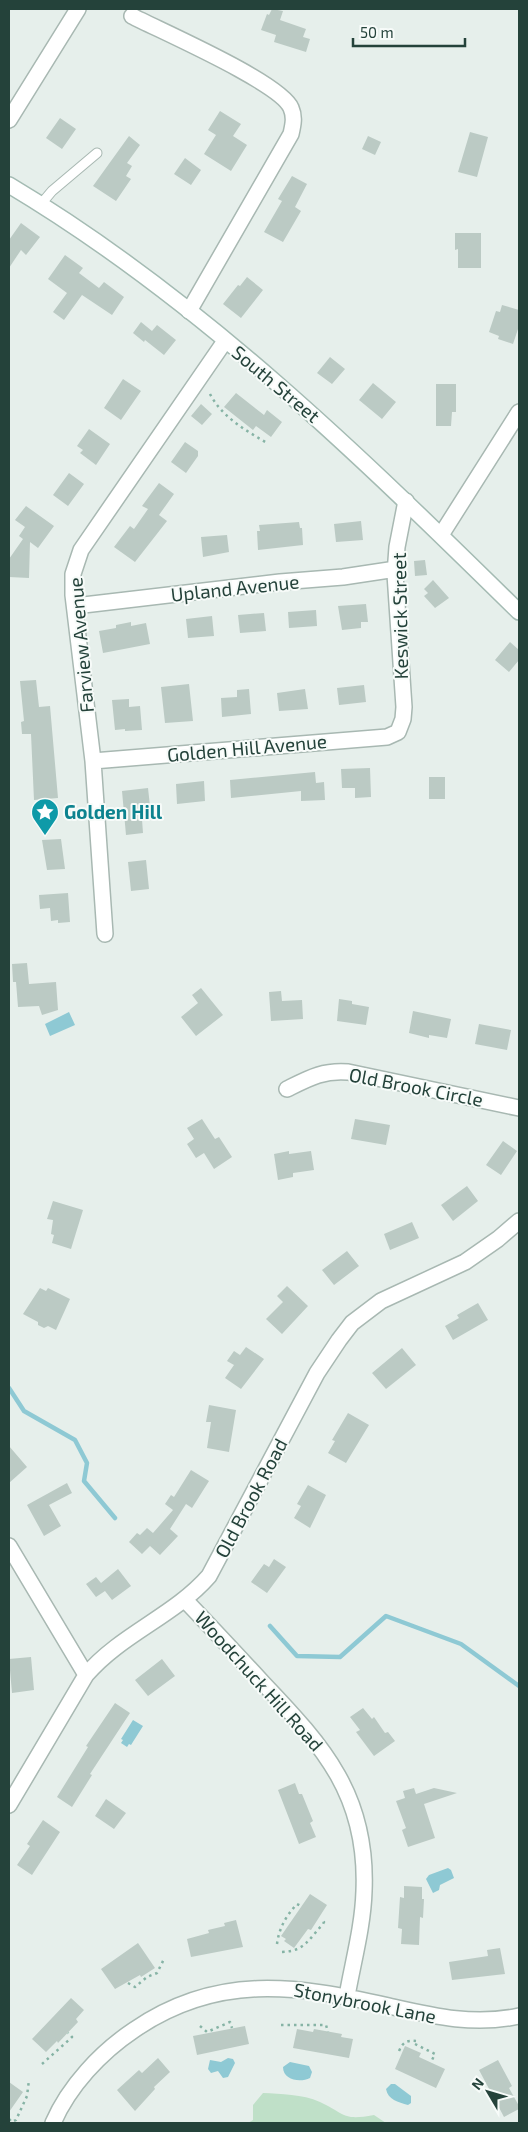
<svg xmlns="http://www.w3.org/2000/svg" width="528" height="2132" font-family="'Exo 2',sans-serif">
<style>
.green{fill:#bfe0c8}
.water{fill:#8ec9d4}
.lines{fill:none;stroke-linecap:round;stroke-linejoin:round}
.stream{stroke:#8ec9d4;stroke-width:4.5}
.building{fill:#bbcac4}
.lane-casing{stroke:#a8b8b2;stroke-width:11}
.street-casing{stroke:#a8b8b2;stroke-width:18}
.secondary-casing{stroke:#a4bbb3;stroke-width:18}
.path{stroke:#86b3a5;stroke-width:2.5;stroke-dasharray:2.5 4;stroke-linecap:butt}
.lane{stroke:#fff;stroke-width:9}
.street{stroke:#fff;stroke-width:15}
.secondary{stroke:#fff;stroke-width:15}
.labels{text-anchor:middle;stroke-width:4;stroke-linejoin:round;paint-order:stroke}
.street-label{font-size:19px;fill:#24423a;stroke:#f7fbf9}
.culture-label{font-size:19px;font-weight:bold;fill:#0d838f;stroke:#f7fbf9;text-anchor:start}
</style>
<rect width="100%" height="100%" fill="#e6efeb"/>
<path class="green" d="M263,2093C281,2094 302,2094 320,2102C346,2114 342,2121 374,2115L386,2123H248L253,2120V2105Z"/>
<path class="water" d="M69,1012L75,1025L50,1036L45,1024Z
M133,1720L143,1726L131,1745L129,1744L127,1747L121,1743L123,1740L121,1739Z
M448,1868L451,1870L454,1878L440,1885L439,1890L433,1893L426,1879L429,1875Z
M228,2058L233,2059L235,2063L228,2077L223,2078L218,2071L211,2073L208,2069L210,2060L221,2062Z
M290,2062L309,2066L312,2072L310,2078C300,2083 283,2080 283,2067Z
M391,2084H395L411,2096V2103L408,2105C398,2102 388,2100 386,2089Z"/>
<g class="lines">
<path class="stream" d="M9,1388L24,1411L75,1440L87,1463L84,1481L115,1518
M270,1626L297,1656L340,1657L386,1616L461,1644L519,1686"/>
</g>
<path class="building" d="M272,9L283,11L280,20L306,29L303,37L310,39L306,52L274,42L276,35L261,30L267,14L269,15Z
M220,111L241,124L233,136L247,145L231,171L204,154L216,135L208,130Z
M60,118L76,129L62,149L46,138Z
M470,132L488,137L477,177L458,172Z
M129,136L140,145L127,163L132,166L126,176L131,179L116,201L93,186Z
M368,136L381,142L375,155L362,149Z
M185,158L201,170L191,185L174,174Z
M292,176L307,184L295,207L301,211L283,242L264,232L282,201L278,199Z
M21,223L40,237L26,255L21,250L9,268V240Z
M455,233H481V268H458V249L455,250Z
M65,255L83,268L79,273L99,288L104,282L124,297L112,315L82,295L64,320L53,312L67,293L48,279Z
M247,277L263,290L241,318L223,304L238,285L240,286Z
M502,305L519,310V326L513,344L498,339L499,336L489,332L496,311L500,312Z
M141,322L152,331L157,325L176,340L164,355L145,340L144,342L133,333Z
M330,357L345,369L332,384L317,373Z
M123,379L141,391L121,420L104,408Z
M373,383L396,402L382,419L359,400Z
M436,384H456V412H452L451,426H436Z
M236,393L264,415L267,410L282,422L271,437L256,426L253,430L224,407Z
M201,404L212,414L202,425L191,416Z
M89,429L110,444L96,465L80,453L83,450L77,446Z
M185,442L198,451V456L186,473L171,462Z
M69,473L84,484L68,506L53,495Z
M159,483L174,494L159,515L167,521L135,562L114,547L130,526L134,529L148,509L142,506Z
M26,506L54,526L38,548L30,542L29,578L9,577V559L23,539L19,536L25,527L15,520Z
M361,521L363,540L336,542L334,524Z
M299,522L300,528H302L303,545L258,550L257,531H260L259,525Z
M227,535L229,552L203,557L201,537Z
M425,560L427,575L415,576L414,561Z
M433,580L449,598L435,608L424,596L428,593L424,589Z
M366,604L368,622H361V628L342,630L338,606Z
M316,610L317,626L289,628L288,612Z
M264,613L266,631L240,633L238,615Z
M212,616L214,636L188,638L186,619Z
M131,622V626L146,623L150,644L103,653L99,631L116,628V625Z
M510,642L519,650V660L509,672L495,660Z
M36,680L39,707L50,706L58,798L34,800L31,734H22L21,722L24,721L20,681Z
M189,684L193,721L165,723L161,687Z
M364,685L366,702L339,705L337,688Z
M249,689L251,714L222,717L221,698L237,697V690Z
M305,689L308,709L279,711L277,693Z
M129,699V707L140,706L142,730L125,731V729L115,730L112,700Z
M370,768L371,797L355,798V788H342L341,769Z
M315,772L316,783L324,782L325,800L301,801V791L231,798L230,780Z
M429,777H445V799H429Z
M204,781L205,801L177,804L176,784Z
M148,788L150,806H141L143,833L126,835L122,791Z
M61,839L65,869L47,870L42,840Z
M146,860L149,889L131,891L128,862Z
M68,893L70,922L58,923V920L51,921L50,908L40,909L39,895Z
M27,963L29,984L56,982L58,1010L42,1015L39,1006L18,1007L16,982H13L12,964Z
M201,988L223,1015L196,1036L181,1017L198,1003L192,995Z
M281,991L282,1001L302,1000L303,1019L271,1021L269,992Z
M339,999L352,1001V1004L369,1007L366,1025L337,1021Z
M413,1011L451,1019L447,1038L429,1035V1038L409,1033Z
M479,1024L511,1030L507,1050L475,1044Z
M202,1119L215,1139L219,1137L232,1157L214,1169L204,1153L196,1158L187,1144L194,1139L187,1128Z
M355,1119L390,1125L386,1145L351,1139Z
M503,1141L517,1151L501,1175L486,1165Z
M289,1151V1154L311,1151L314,1170L293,1173V1177L278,1180L274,1154Z
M467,1186L478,1201L453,1221L441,1205Z
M53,1201L83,1210L71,1249L52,1243L54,1235L51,1234L53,1220L47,1219Z
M412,1222L419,1238L390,1250L384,1234Z
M347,1251L359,1266L334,1285L322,1270Z
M287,1286L308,1306L282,1334L266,1319L283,1302L277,1296Z
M40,1288L46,1291L48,1288L70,1299L56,1330L48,1326L44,1328L38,1325V1322L23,1314Z
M478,1303L488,1320L453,1340L445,1326L459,1318L457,1315Z
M246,1347L264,1359L241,1389L225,1378L234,1365L227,1361L234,1351L240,1355Z
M402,1348L416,1365L386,1389L372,1373Z
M209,1405L236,1410L229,1452L207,1448L211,1422H206Z
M348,1413L369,1425L346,1463L328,1453L335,1441L332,1440Z
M9,1446L27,1467L9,1483Z
M191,1470L209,1481L192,1508L186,1504L170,1529L178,1536L160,1555L150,1546L142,1554L129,1542L137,1533L140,1535L147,1528L153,1533L173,1510L165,1504L171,1495L174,1497Z
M67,1483L72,1493L49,1505L61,1526L44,1536L27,1505Z
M308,1485L326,1495L310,1528L294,1518L301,1506L297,1504Z
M274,1559L286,1567L267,1593L251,1582L264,1564L269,1567Z
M118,1569L131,1586L112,1600L105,1591L96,1597L86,1584L96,1577L101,1583Z
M31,1657L34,1690L12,1693L9,1659Z
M162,1659L175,1676L148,1696L135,1680Z
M115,1703L130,1713L90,1774L92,1775L72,1807L57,1797L88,1747L86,1746Z
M363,1708L372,1719L374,1717L385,1733L388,1732L395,1741L374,1756L356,1732L360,1730L350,1717Z
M295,1783L299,1794H302L313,1821L310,1823L316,1837L299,1844L278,1790Z
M414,1788L416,1794L434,1788L457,1793L424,1804L435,1838L408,1847L402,1830L406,1828L396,1801L405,1798L403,1791Z
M106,1799L126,1813L114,1829L95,1816Z
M43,1820L60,1832L32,1875L17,1865L30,1846L27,1844Z
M404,1886L422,1887V1899H424L423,1918L420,1917L419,1945L401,1944L402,1929L398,1928L400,1897L404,1898Z
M310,1894L327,1905L311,1930L308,1929L294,1948L284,1941L286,1939L281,1936Z
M236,1920L243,1947L191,1957L187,1939L209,1933L208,1930L225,1926L224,1923Z
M138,1943L155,1968L141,1977L140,1975L115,1989L101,1969Z
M500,1948L505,1974L452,1980L449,1962L488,1956L487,1950Z
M71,1998L84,2010L76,2019L78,2022L58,2043L57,2041L46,2052L32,2039Z
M245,2026L249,2044L197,2055L193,2036Z
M297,2029L313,2032L314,2029L342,2034L341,2037L353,2039L349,2058L293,2048Z
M405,2046L421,2053L419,2057L445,2069L436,2088L395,2069Z
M158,2058L170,2072L154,2087L155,2089L135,2111L117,2090L139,2070L142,2073Z
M498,2060L512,2086L509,2088L519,2106V2109L504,2117L479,2070Z
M9,2082L23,2092L9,2112Z"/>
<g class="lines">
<g class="lane-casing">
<path id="lane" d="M41,204L52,191L97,153"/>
</g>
<g class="street-casing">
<path id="street" d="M132,16C161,31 281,83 291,108C295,117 293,125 291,134L189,311
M9,120L78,9
M441,535L519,412
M75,606L280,582L343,577L396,569
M93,761L387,737L398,732L403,719L404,707L395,574L397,547L406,501
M105,934L93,761L73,595V574L81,550L225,341
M287,1089C309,1078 323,1070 348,1072L519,1108
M9,1546L86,1675
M185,1600C211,1627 237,1655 263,1683C324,1747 368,1796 364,1891C363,1926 353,1962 347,1996
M9,1805L86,1675C121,1634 174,1616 209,1576L317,1373L339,1340L352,1323L381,1301L465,1262L498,1239L519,1221
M53,2123C69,2086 101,2052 134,2030C217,1973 296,1985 389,2006C433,2016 474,2026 519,2016"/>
</g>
<g class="secondary-casing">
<path id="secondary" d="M9,185C200,299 361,457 519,612"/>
</g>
<path class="path" d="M210,394C222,417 245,430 267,443
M277,1944C279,1928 286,1916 297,1904L301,1906
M282,1952C305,1951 308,1940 323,1924L324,1922L321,1920
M128,1983L135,1987L147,1977L157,1973L164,1959
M281,2025H326L328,2032
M200,2026L207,2032L230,2022L232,2028
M415,2044L435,2054L431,2062
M399,2051C403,2042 407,2040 416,2041
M42,2064L70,2039L72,2037L68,2033
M9,2119L12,2122L16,2120L27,2096L29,2080"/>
<use href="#lane" class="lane"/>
<use href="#street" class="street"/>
<use href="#secondary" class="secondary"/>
</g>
<defs>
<g id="sight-pin" transform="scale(1.4375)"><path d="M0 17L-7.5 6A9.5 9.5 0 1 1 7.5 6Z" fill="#0f9aa8" stroke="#f7fbf9"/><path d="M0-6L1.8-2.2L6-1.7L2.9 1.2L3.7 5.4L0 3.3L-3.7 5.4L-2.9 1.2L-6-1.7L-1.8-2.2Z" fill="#fff"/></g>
</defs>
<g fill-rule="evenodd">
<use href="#sight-pin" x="45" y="812"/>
</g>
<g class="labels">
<g class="street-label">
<text transform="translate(276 384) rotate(40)" y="7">South Street</text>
<text transform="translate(235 588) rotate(-6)" y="7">Upland Avenue</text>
<text transform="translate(400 616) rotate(-91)" y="7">Keswick Street</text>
<text transform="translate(81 645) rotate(-95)" y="7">Farview Avenue</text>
<text transform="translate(247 748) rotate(-5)" y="7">Golden Hill Avenue</text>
<text transform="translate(416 1087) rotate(11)" y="7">Old Brook Circle</text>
<text transform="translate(251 1498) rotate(-62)" y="7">Old Brook Road</text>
<text transform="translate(259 1681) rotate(48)" y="7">Woodchuck Hill Road</text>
<text transform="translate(365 2003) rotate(11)" y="7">Stonybrook Lane</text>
</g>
<g class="culture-label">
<text x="64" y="819">Golden Hill</text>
</g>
</g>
<rect width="528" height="2132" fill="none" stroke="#24423a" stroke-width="20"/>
<g transform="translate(488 2092) rotate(308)" stroke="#f7fbf9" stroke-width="4" paint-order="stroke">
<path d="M0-4L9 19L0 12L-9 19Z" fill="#24423a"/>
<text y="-8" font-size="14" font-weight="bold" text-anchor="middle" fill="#24423a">N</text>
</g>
<path d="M353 38v8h112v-8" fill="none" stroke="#24423a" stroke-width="2.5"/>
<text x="360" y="38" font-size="15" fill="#24423a" stroke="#f7fbf9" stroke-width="4" paint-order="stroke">50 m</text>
</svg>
